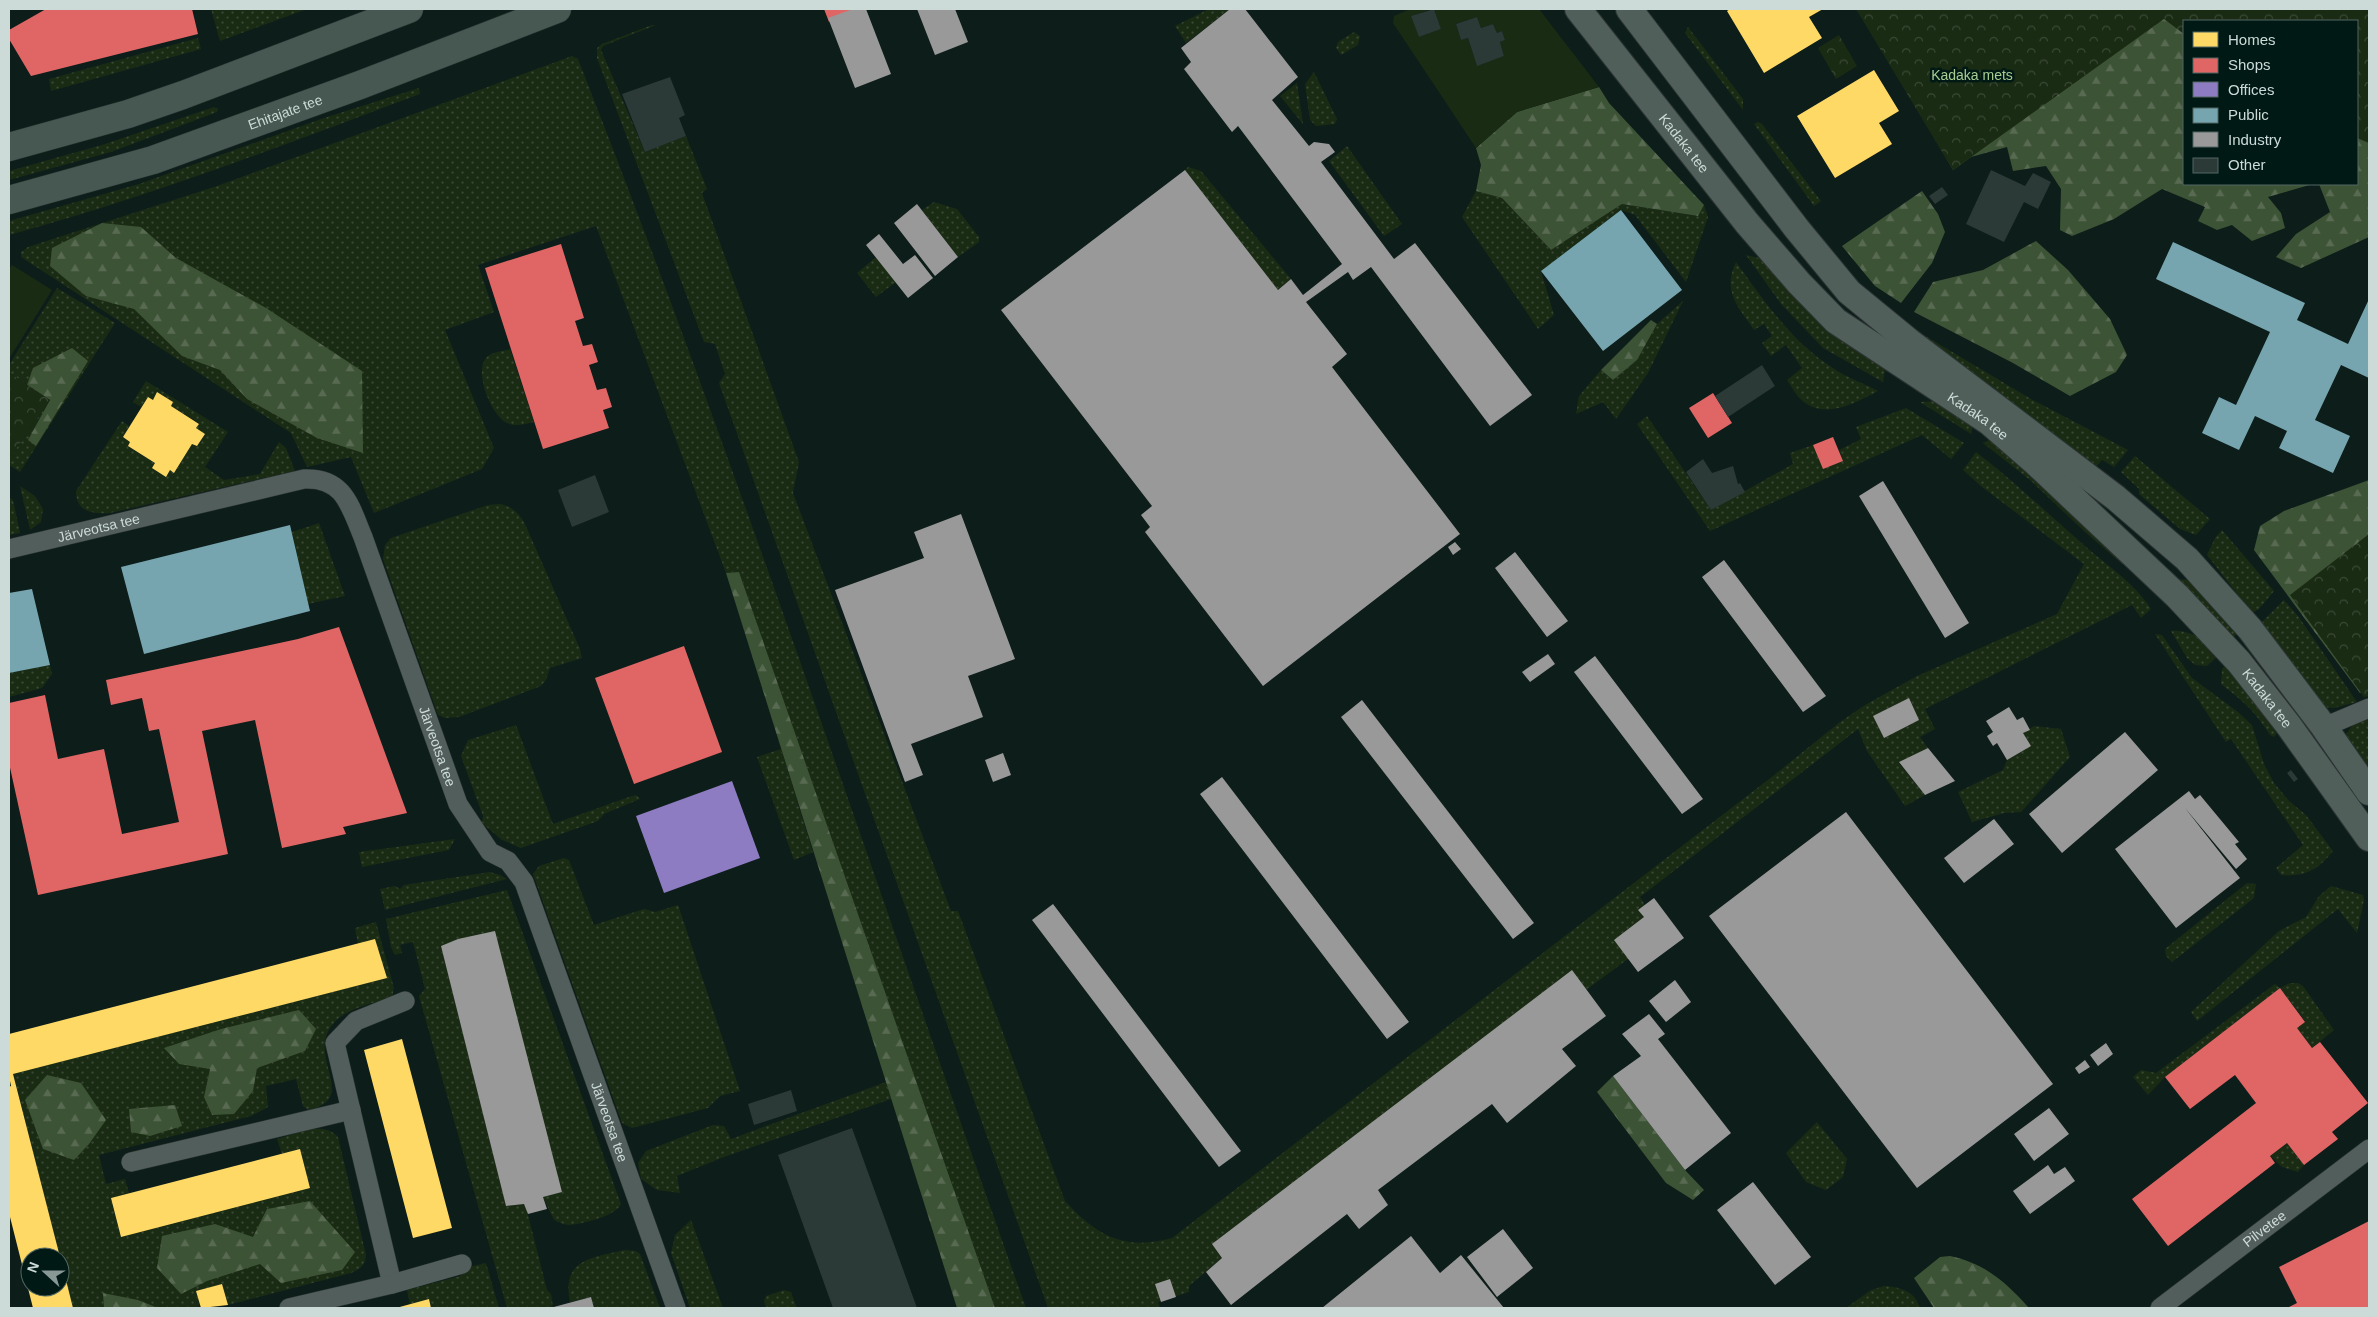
<svg xmlns="http://www.w3.org/2000/svg" width="2378" height="1317" font-family="Arial,sans-serif">
<style>
.grass{fill:url(#grass-dots)}
.forest{fill:url(#forest-firs)}
.park{fill:url(#park-crowns)}
.garden{fill:#1a2b14;fill-rule:evenodd}
.homes{fill:#ffd966}
.shops{fill:#e06666}
.offices{fill:#8e7cc3}
.public{fill:#76a5af}
.industry{fill:#999}
.building{fill:#2b3937}
.lines{fill:none;stroke-linecap:round;stroke-linejoin:round}
.minor-casing{stroke:#2b3534;stroke-width:20}
.secondary-casing{stroke:#2b3534;stroke-width:28}
.primary-casing{stroke:#2b3534;stroke-width:29}
.minor{stroke:#525e5b;stroke-width:19}
.secondary{stroke:#515f5b;stroke-width:26}
.primary{stroke:#465851;stroke-width:28}
.labels{text-anchor:middle;stroke-width:5;stroke-linejoin:round;paint-order:stroke}
.park-label{font-size:14px;fill:#a7cd92;stroke:#001914}
.street-label{font-size:14px;fill:#ccdbd7;stroke:#001914}
</style>
<defs>
<pattern id="grass-dots" width="8" height="8" patternUnits="userSpaceOnUse" patternTransform="scale(1.25)"><rect width="8" height="8" fill="#1a2b14"/><path d="M2 2h.1M6 6h.1" fill="none" stroke="#3a4935" stroke-width="1.8" stroke-linecap="round"/></pattern>
<pattern id="forest-firs" width="22" height="20" patternUnits="userSpaceOnUse" patternTransform="scale(1.25)"><rect width="22" height="20" fill="#3d5335"/><path d="M5 1l3.5 6h-7zM16 11l3.5 6h-7z" fill="#586b52"/></pattern>
<pattern id="park-crowns" width="20" height="18" patternUnits="userSpaceOnUse" patternTransform="scale(1.25)"><rect width="20" height="18" fill="#1a2b14"/><path d="M2 6a3 3 0 1 1 6 0M12 15a3 3 0 1 1 6 0" fill="none" stroke="#3a4935"/></pattern>
</defs>
<rect width="100%" height="100%" fill="#0d1d1a"/>
<path class="grass" d="M211,9H307L220,41Z
M1209,9H1230L1186,43L1175,26Z
M652,25H656L603,46L601,50L645,152L686,136L707,189L702,193L799,462L793,493L951,911H958L1065,1201C1097,1236 1124,1251 1172,1238L1773,776L1840,722L1865,705L1917,676L2057,614L2084,564L1982,487L1963,470L1976,452C2014,481 2048,514 2084,545C2107,566 2134,582 2151,609L2141,618L2132,605L1925,709L1935,729L1920,737L1928,748L1899,763L1925,795L1905,806L1867,751L1858,729L1640,897L1645,905L1638,910L1644,917L1628,959L1222,1258L1189,1286V1292L1158,1302L1160,1308H1048L719,383L725,374L715,344L704,342L597,58V48L602,44Z
M1688,27L1743,99V110L1685,33Z
M1354,32L1360,36L1358,45L1341,55L1336,48L1338,42Z
M198,38L201,49L51,91L49,79Z
M572,56L578,59C740,471 878,892 1026,1308H995L739,572L726,573L596,226L478,265L494,312L445,330L494,448L482,469L374,513L351,457L307,467L291,433L21,257V252L28,247L217,186Z
M1314,72L1337,119L1335,124L1316,126L1310,120L1305,84Z
M1297,83L1303,124L1280,96Z
M419,88L420,94C284,145 149,197 9,235V221L139,184L324,118Z
M214,107L218,109L217,112L111,152L9,180V171L105,144Z
M1758,122L1762,124L1821,201L1814,206L1754,124Z
M1347,146L1402,224L1384,236L1329,161Z
M1188,167L1201,171L1291,279L1278,290L1185,170Z
M1476,191L1502,198L1551,250L1622,204L1697,216L1704,205L1708,217L1686,282L1635,215L1621,210L1541,271L1554,315L1538,329L1462,217Z
M934,202L957,209L979,237V242L958,257L922,210Z
M1746,255L1759,258L1791,292L1881,360L1885,370L1883,382L1823,348L1781,304Z
M876,257L896,282L876,297L857,273Z
M1736,262C1764,301 1792,342 1833,368C1845,377 1863,383 1878,391C1856,403 1826,419 1804,402C1796,396 1792,387 1787,380L1802,368L1786,345L1771,356L1762,343L1772,336L1764,324L1754,330C1738,306 1722,292 1736,262Z
M57,288L115,323L20,472L9,465V455L11,456L50,400L11,374L9,377V365Z
M1683,301L1648,373L1616,419L1603,402L1576,414L1579,396L1601,370L1613,380L1637,360L1657,324Z
M1907,325L2031,399L2128,450L2114,467L2102,460L2096,467Z
M510,349L534,422C525,424 516,427 507,423C491,416 472,369 488,356C493,352 504,351 510,349Z
M146,381L228,432L205,467L224,480L260,474L279,442L286,448L295,471L110,513C92,514 76,512 76,491L122,421L129,426L123,437L130,442L128,447L155,463L166,476L170,470L175,472L192,444L197,446L205,434L196,428L199,423L171,406L173,402L157,392L153,400L148,397L141,407L133,402Z
M1937,401L1973,424L1971,434L1920,402Z
M1906,408L1964,443L1951,459L1922,435L1710,531L1637,424L1647,416L1711,510L1793,464L1790,453L1813,445L1843,461L1839,450L1861,439L1856,427Z
M1993,438L2020,459L2151,579L2156,596L2141,576L2121,563L2085,532L2030,480L1983,443Z
M2135,456L2210,519L2196,535L2180,529L2139,494V489L2121,472Z
M20,486L35,496L43,509L41,522L30,530Z
M9,497L13,500L20,533L9,535Z
M500,504C513,507 519,513 525,524L580,649L582,658L550,668L546,680L541,686L459,717L445,718L438,715L383,559L385,545L391,538L488,505Z
M319,523L345,596L308,604L292,532Z
M2222,530L2274,591L2259,609L2252,613L2207,555L2215,538Z
M2177,579L2189,580L2240,630L2230,641Z
M2284,600L2298,616L2357,702L2334,708L2322,707L2256,628Z
M2171,631C2190,629 2206,641 2222,652L2207,666L2195,665L2187,658Z
M2155,634L2162,635L2192,678L2238,712L2252,725L2264,764L2274,783L2289,801L2306,815L2333,851C2318,870 2305,877 2281,875L2276,868L2303,845L2231,739L2226,742Z
M2229,660L2277,733L2274,737L2270,735C2253,709 2245,703 2221,684L2222,669Z
M50,665L52,674L42,688L9,697V673Z
M2369,718V778L2345,735L2353,725Z
M516,725L553,824L629,797L636,795L640,799L604,814L598,821L521,848L502,840L482,823L483,816L461,756L468,740Z
M2034,726L2061,729L2070,757L2021,812L2004,813L1972,822L1958,792L2003,770L2007,760L2030,746L2023,733Z
M781,749L813,852L794,860L757,757Z
M455,839L449,850L362,867L359,852Z
M564,858L569,860L594,925L644,909L655,912L678,905L740,1091L720,1096L708,1108L632,1128L622,1123L533,874L539,866Z
M490,872L500,875L507,879L385,910L380,889L395,886L400,889L404,885Z
M2247,883L2256,884L2254,898L2172,962L2166,956L2165,949Z
M2331,886L2363,895L2364,900L2357,933L2338,909L2197,1021L2191,1012L2279,931L2306,917L2319,896Z
M507,890L621,1204C616,1216 582,1224 569,1225C564,1225 559,1222 554,1220L543,1197L562,1192L458,939L441,946L506,1206L524,1204L526,1207L547,1290L551,1294L553,1307L548,1308H507L419,996L425,989L413,942L400,945L402,953L395,955L391,947L386,919Z
M376,922L394,988L392,997C374,1003 346,1008 333,1024C305,1057 361,1098 308,1110L303,1106L296,1079L266,1086L268,1107L251,1116L99,1155L106,1184L125,1179L129,1193L111,1198L310,1188L300,1149L282,1154L277,1139C297,1134 322,1120 338,1137L366,1255C365,1265 361,1269 351,1273L228,1305L222,1284L196,1291L200,1306L190,1308H73L13,1074L386,978L375,939L358,944L355,928Z
M2290,983H2298L2303,986L2334,1030L2312,1048L2297,1028L2305,1021L2280,988L2165,1077L2148,1095L2133,1077L2141,1070L2156,1073L2275,984L2280,988Z
M886,1082L891,1099L724,1157L677,1176L680,1193L657,1190L641,1179L638,1163L646,1151L713,1125L724,1126L731,1139Z
M1817,1122L1847,1159L1843,1177L1826,1190L1806,1182L1786,1153Z
M2287,1143L2304,1165L2298,1172L2282,1167L2270,1156Z
M691,1220L723,1308H690L671,1253L675,1235Z
M624,1250L636,1251L640,1254L660,1308H594L591,1297L570,1302C561,1259 592,1258 624,1250Z
M486,1263L499,1308H431L429,1299L410,1304L407,1290L460,1276L464,1268Z
M1884,1286C1900,1287 1915,1291 1920,1308H1846L1871,1290Z
M784,1290L791,1292L797,1308H766L764,1301L766,1296Z"/>
<path class="forest" d="M1861,9H2369V237L2301,268L2276,257L2296,234L2330,212L2319,184H2357V21H2184V184H2313L2268,197L2281,213L2285,228L2252,241L2232,225L2217,230L2198,221L2205,207L2162,189L2114,219L2072,236L2060,230L2061,189L2046,166L2013,171L2007,147L1971,157L1953,170Z
M1599,87L1609,103L1704,205L1698,216L1622,204L1551,250L1502,198L1476,191L1481,165L1476,148L1517,112Z
M1922,191L1938,214L1945,232L1932,263L1901,303L1875,286L1842,246Z
M102,223L141,227L176,258L266,308L362,371L363,453L317,438L247,399L220,370L182,356L134,309L86,296L50,266L52,248Z
M2036,241L2068,270L2110,319L2127,355L2116,372L2070,396L2013,363L1914,312L1933,282L1983,270Z
M1651,320L1657,324L1637,360L1613,380L1601,370Z
M72,348L88,361L36,446L28,440L50,400L27,385L33,368Z
M2369,480V687L2360,693L2254,550L2260,526L2284,511Z
M739,572L995,1308H957L726,573Z
M299,1010L316,1029L305,1051L257,1068L253,1091L234,1114L212,1115L204,1097L210,1069L179,1064L164,1048L221,1029Z
M47,1075L81,1083L106,1120L89,1144L74,1160L43,1149L25,1100Z
M1613,1076L1685,1170L1704,1190L1693,1200L1666,1183L1597,1092Z
M175,1105L182,1126L150,1136L131,1132L129,1109Z
M310,1201L355,1252L342,1270L281,1283L260,1264L207,1281L181,1294L157,1268L162,1236L215,1224L253,1237L267,1209Z
M1950,1256C1984,1263 2006,1282 2029,1308H1934L1914,1278L1940,1257Z
M103,1293L138,1300L158,1308H104Z"/>
<path class="park" d="M1856,9H2369V143L2357,138V21H2184V34L2164,19L1953,170Z
M1839,35L1857,66L1836,79L1818,48Z
M11,374L50,400L11,456L9,455V377Z
M2369,534V696L2364,697L2290,595Z"/>
<path class="garden" d="M1410,9H1432L1412,16L1419,37L1441,29L1434,9H1539L1599,87L1517,112L1476,148L1393,23L1394,16ZM1477,17L1481,28L1493,24L1497,33L1502,31L1505,40L1500,42L1504,56L1477,65L1468,38L1461,40L1456,24Z
M12,265L52,290L9,359V269Z"/>
<path class="homes" d="M1730,9H1823L1809,17L1822,38L1764,73L1727,11Z
M1874,70L1899,111L1879,123L1892,144L1835,178L1797,116Z
M157,392L173,402L171,406L199,424L196,428L205,434L197,446L192,444L174,473L170,470L166,477L152,468L155,463L128,446L130,442L123,437L148,397L153,400Z
M375,939L387,978L13,1074L60,1257H30V1287H60L61,1260L73,1308H33L9,1213V1087L11,1086L9,1076V1034Z
M402,1039L452,1228L413,1238L364,1050Z
M300,1149L310,1188L121,1237L111,1198Z
M222,1284L228,1305L201,1308L196,1291Z
M429,1299L431,1308H396Z"/>
<path class="shops" d="M46,9H192L198,34L31,76L9,39V30Z
M824,9H863L829,22Z
M561,244L584,318L575,321L583,346L592,344L598,362L589,365L597,390L606,388L612,407L603,410L609,428L543,449L485,268Z
M1713,393L1732,423L1708,438L1689,408Z
M1833,437L1843,461L1823,469L1813,445Z
M339,627L407,813L343,827L346,834L282,848L255,720L202,731L228,854L38,895L9,763V703L45,695L58,759L104,749L122,834L179,822L159,729L149,731L142,698L111,705L106,680L298,639Z
M684,646L722,752L634,784L595,678Z
M2280,988L2305,1022L2297,1028L2312,1048L2320,1042L2368,1103L2332,1132L2338,1139L2304,1165L2287,1143L2270,1156L2275,1163L2168,1246L2132,1199L2256,1103L2235,1075L2190,1109L2165,1077Z
M2369,1221V1308H2287L2297,1303L2279,1267Z"/>
<path class="offices" d="M732,781L760,858L664,893L636,816Z"/>
<path class="public" d="M1621,210L1682,290L1603,351L1541,271Z
M2173,242L2305,303L2297,320L2348,344L2369,299V378L2341,365L2315,420L2350,436L2333,473L2279,448L2287,431L2255,416L2239,450L2202,433L2219,397L2236,405L2270,332L2156,279Z
M290,525L310,611L144,654L121,567Z
M32,589L50,665L9,673V593Z"/>
<path class="industry" d="M853,9H866L891,74L855,88L828,18Z
M917,9H955L968,42L935,55Z
M1230,9H1245L1298,77L1272,100L1309,146L1314,142L1329,144L1335,152L1321,162L1394,259L1415,243L1532,395L1490,426L1371,267L1353,280L1348,272L1306,302L1347,354L1332,367L1460,534L1263,686L1145,532L1150,527L1141,515L1152,506L1001,310L1185,170L1278,290L1291,279L1303,295L1342,264L1238,126L1232,132L1184,69L1191,62L1181,48Z
M917,204L958,257L935,276L894,223Z
M879,234L903,264L915,255L933,278L908,298L866,245Z
M1883,481L1969,623L1945,638L1859,496Z
M961,514L1015,659L968,676L983,717L911,744L923,775L905,782L835,590L924,558L914,532Z
M1455,542L1461,549L1453,555L1448,547Z
M1515,552L1568,621L1547,637L1495,568Z
M1724,560L1826,696L1803,712L1702,577Z
M1548,654L1555,664L1530,682L1522,672Z
M1595,656L1703,799L1682,814L1574,672Z
M1909,698L1919,720L1884,738L1873,716Z
M1362,700L1534,923L1513,939L1341,717Z
M2009,707L2017,720L2023,717L2030,730L2023,733L2031,746L2007,760L1997,743L1993,746L1988,738L1987,736L1993,732L1986,721Z
M2125,732L2158,770L2062,853L2029,814Z
M1928,748L1955,781L1925,795L1899,762Z
M1003,753L1011,775L993,782L985,760Z
M1222,777L1409,1022L1387,1039L1200,794Z
M2189,791L2195,799L2200,795L2239,842L2235,844L2247,859L2236,869L2185,808L2240,878L2176,928L2115,849Z
M1846,812L2053,1084L1917,1188L1709,916Z
M1994,819L2014,844L1964,883L1944,858Z
M1654,898L1684,938L1638,972L1614,940L1644,917L1638,910Z
M1053,904L1241,1151L1219,1167L1032,920Z
M495,931L562,1192L543,1197L547,1209L528,1214L524,1204L506,1206L441,946L458,939Z
M1572,970L1606,1016L1562,1049L1576,1066L1507,1123L1492,1104L1378,1190L1388,1205L1359,1229L1347,1214L1231,1305L1206,1272L1222,1258L1212,1244Z
M1675,980L1691,1002L1666,1022L1649,1001Z
M1649,1014L1665,1034L1658,1039L1731,1133L1685,1170L1613,1076L1641,1056L1622,1034Z
M2106,1043L2113,1054L2098,1066L2090,1055Z
M2085,1060L2090,1067L2079,1074L2075,1068Z
M2049,1108L2069,1134L2034,1161L2014,1134Z
M2048,1165L2054,1174L2065,1167L2075,1181L2030,1214L2013,1191Z
M1753,1182L1811,1257L1775,1285L1717,1210Z
M1503,1229L1533,1268L1497,1297L1467,1257Z
M1411,1236L1440,1273L1461,1255L1504,1308H1322Z
M1170,1279L1176,1297L1161,1302L1155,1284Z
M591,1297L594,1308H550Z"/>
<path class="building" d="M1434,9L1441,29L1419,37L1411,16Z
M1477,17L1481,28L1493,24L1497,33L1502,31L1505,40L1500,42L1504,56L1477,66L1468,38L1461,40L1456,24Z
M670,77L685,115L679,118L686,136L645,152L622,94Z
M1991,170L2025,186L2033,173L2051,182L2038,209L2024,202L2004,242L1966,224Z
M1942,187L1948,195L1935,204L1929,196Z
M1762,365L1775,386L1728,417L1715,396Z
M1703,459L1712,473L1733,466L1738,484L1740,483L1745,492L1711,510L1686,472Z
M595,475L609,512L572,527L558,490Z
M2291,770L2298,779L2294,782L2287,773Z
M791,1090L797,1111L754,1125L748,1104Z
M852,1128L917,1308H833L778,1155Z"/>
<g class="lines">
<g class="minor-casing">
<g id="minor">
<path id="s1" d="M9,549L304,479C344,477 350,506 363,537L458,804L490,852L508,861L524,882L676,1308"/>
<path d="M2324,727L2369,708"/>
<path d="M131,1162L351,1110"/>
<path d="M392,1284L335,1043L356,1021L405,1001"/>
<path d="M289,1308L392,1284L462,1264"/>
<path id="s2" d="M2160,1308L2369,1149"/>
</g>
</g>
<g class="secondary-casing">
<g id="secondary">
<path id="s3" d="M1578,9L1747,223L1799,283L1836,321L1989,422L2036,463L2177,596L2239,662L2289,726L2369,838"/>
<path d="M1629,9L1797,229L1849,292L1910,342L2116,498L2187,559L2250,629L2324,727L2369,792"/>
</g>
</g>
<g class="primary-casing">
<g id="primary">
<path d="M9,147L128,114L183,95L409,9"/>
<path id="s4" d="M9,200L153,160L360,85L557,9"/>
</g>
</g>
<use href="#minor" class="minor"/>
<use href="#secondary" class="secondary"/>
<use href="#primary" class="primary"/>
</g>
<g class="labels">
<g class="park-label">
<text x="1972" y="80">Kadaka mets</text>
</g>
<g class="street-label">
<text dy="5" stroke="none"><textPath href="#s4" startOffset="290">Ehitajate tee</textPath></text>
<text dy="5" stroke="none"><textPath href="#s3" startOffset="171">Kadaka tee</textPath></text>
<text dy="5" stroke="none"><textPath href="#s3" startOffset="576">Kadaka tee</textPath></text>
<text dy="5" stroke="none"><textPath href="#s1" startOffset="92">Järveotsa tee</textPath></text>
<text dy="5" stroke="none"><textPath href="#s3" startOffset="981">Kadaka tee</textPath></text>
<text dy="5" stroke="none"><textPath href="#s1" startOffset="616">Järveotsa tee</textPath></text>
<text dy="5" stroke="none"><textPath href="#s1" startOffset="1036">Järveotsa tee</textPath></text>
<text dy="5" stroke="none"><textPath href="#s2" startOffset="131">Pilvetee</textPath></text>
</g>
</g>
<rect width="2378" height="1317" fill="none" stroke="#ccdbd7" stroke-width="20"/>
<rect x="2183" y="20" width="175" height="165" fill="#001914" stroke="#526762"/>
<rect x="2193" y="32" width="25" height="15" fill="#ffd966" stroke="#526762"/>
<text x="2228" y="45" font-size="15" fill="#ccdbd7">Homes</text>
<rect x="2193" y="58" width="25" height="15" fill="#e06666" stroke="#526762"/>
<text x="2228" y="70" font-size="15" fill="#ccdbd7">Shops</text>
<rect x="2193" y="82" width="25" height="15" fill="#8e7cc3" stroke="#526762"/>
<text x="2228" y="95" font-size="15" fill="#ccdbd7">Offices</text>
<rect x="2193" y="108" width="25" height="15" fill="#76a5af" stroke="#526762"/>
<text x="2228" y="120" font-size="15" fill="#ccdbd7">Public</text>
<rect x="2193" y="132" width="25" height="15" fill="#999999" stroke="#526762"/>
<text x="2228" y="145" font-size="15" fill="#ccdbd7">Industry</text>
<rect x="2193" y="158" width="25" height="15" fill="#2b3937" stroke="#526762"/>
<text x="2228" y="170" font-size="15" fill="#ccdbd7">Other</text>
<g transform="translate(45 1272) rotate(291)"><circle r="24" fill="#001914" stroke="#526762"/>
<path d="M0-4L9 19L0 12L-9 19Z" fill="#899895"/>
<text y="-8" font-size="14" font-weight="bold" text-anchor="middle" fill="#ccdbd7">N</text>
</g>
</svg>
